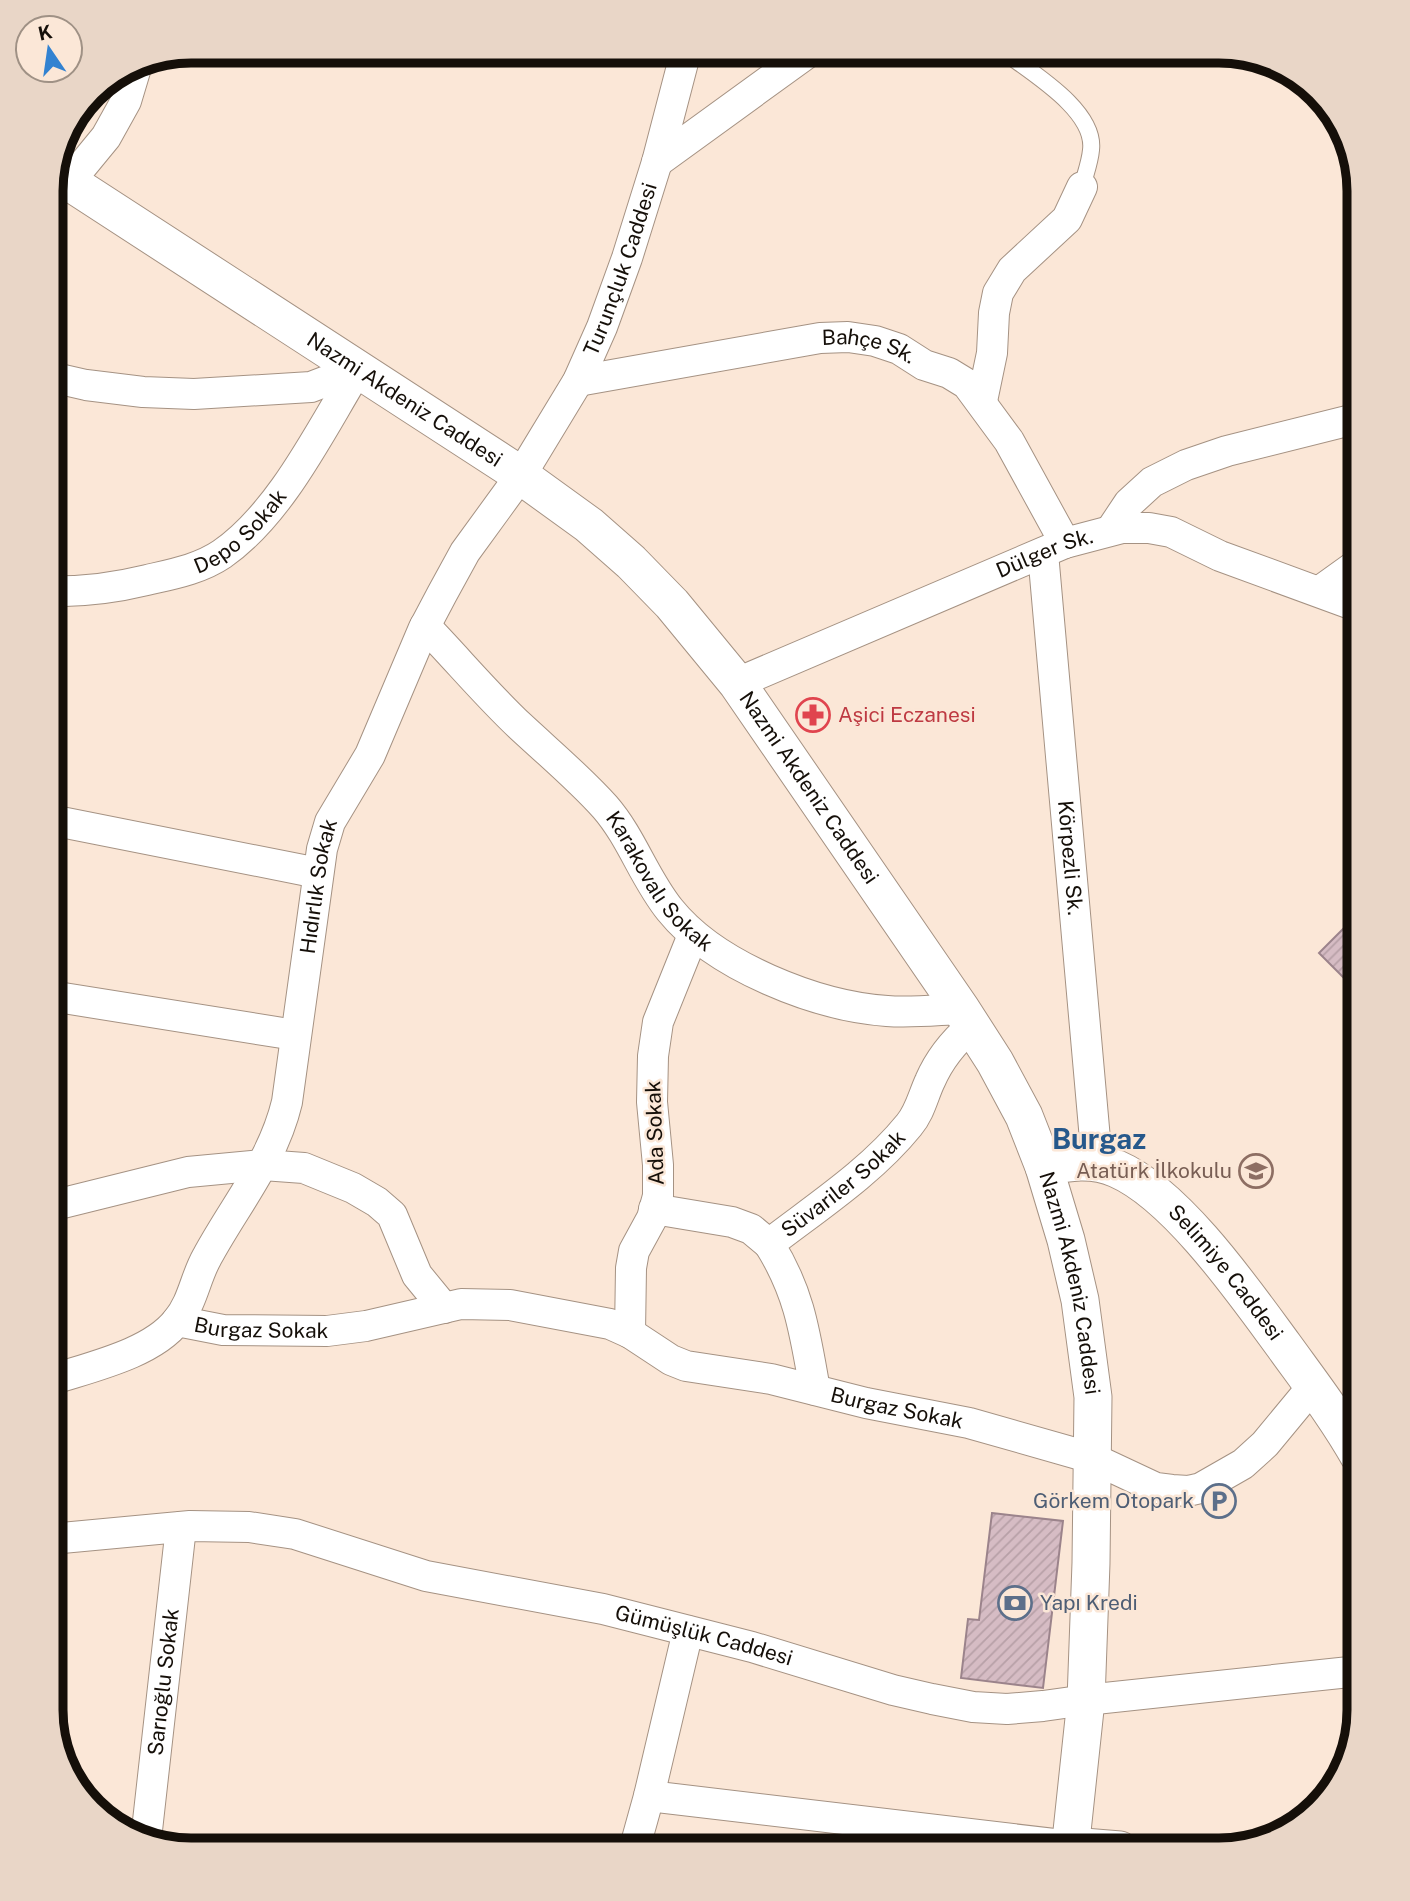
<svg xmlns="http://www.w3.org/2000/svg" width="1410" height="1901" font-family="'Public Sans',sans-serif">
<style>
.building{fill:url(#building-hatch);stroke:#9b838b;stroke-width:2}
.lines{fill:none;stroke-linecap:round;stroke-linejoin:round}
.service-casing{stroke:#a59283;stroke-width:18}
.minor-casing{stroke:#a59283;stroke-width:32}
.tertiary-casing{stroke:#a59283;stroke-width:39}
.service{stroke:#fff;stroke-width:16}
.minor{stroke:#fff;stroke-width:30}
.tertiary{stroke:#fff;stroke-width:37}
.labels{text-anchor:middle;stroke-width:5;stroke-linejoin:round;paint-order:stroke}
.street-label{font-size:21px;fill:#150f09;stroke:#fbe7d7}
.health-label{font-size:21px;fill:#be3a42;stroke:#fbe7d7;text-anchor:start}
.education-label{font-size:21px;fill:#785e54;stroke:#fbe7d7;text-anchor:end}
.service-label{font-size:21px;fill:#4e5e75;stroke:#fbe7d7;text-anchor:end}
.district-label{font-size:28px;font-weight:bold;fill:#26588b;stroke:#fbe7d7}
.rim{fill:none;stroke:#150f09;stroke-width:9}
</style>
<defs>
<pattern id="building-hatch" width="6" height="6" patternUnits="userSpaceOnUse" patternTransform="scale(1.75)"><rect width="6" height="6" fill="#d6bcc4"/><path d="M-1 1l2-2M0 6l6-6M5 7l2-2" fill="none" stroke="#b7a0a7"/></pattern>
</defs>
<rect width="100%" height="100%" fill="#fbe7d7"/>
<path class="building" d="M1359,913V993L1319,953Z
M992,1513L1063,1521L1043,1688L961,1678L968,1619L979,1620Z"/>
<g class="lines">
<g class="service-casing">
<path id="service" d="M1003,51C1030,72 1096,110 1091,150C1090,162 1085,175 1082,187"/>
</g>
<g class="minor-casing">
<g id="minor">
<path d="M657,162L810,51"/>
<path d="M69,182L106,137L126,101L138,61"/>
<path d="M51,377L86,385L143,392L194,394L311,387L358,369"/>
<path id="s1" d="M578,381L820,338L848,337L875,341L899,349L924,365L949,373L967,384L1009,441L1065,543"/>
<path d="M982,401L992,353L994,313L998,293L1012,270L1067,219L1082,187"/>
<path d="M1111,530L1129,503L1152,482L1186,465L1227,451L1359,418"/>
<path id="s2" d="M1043,553L1097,1162"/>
<path id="s3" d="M51,591C84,592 114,588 147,580C173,574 200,569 222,554C281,513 321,429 358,369"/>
<path d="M1320,591L1359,563"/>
<path id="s4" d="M425,626C457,659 487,695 520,726C549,753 579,778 605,807C632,838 644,878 670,910C715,966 816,1006 887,1011C911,1013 937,1010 961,1009"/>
<path id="s5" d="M737,683L1065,543L1122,528H1149L1171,532L1220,556L1359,607"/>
<path d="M51,820L318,873"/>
<path d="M51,996L295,1035"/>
<path d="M51,1206L188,1172L263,1165L304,1168L353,1188L377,1202L392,1215L417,1275L444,1308"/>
<path d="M654,1209L732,1222L751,1229L769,1244"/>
<path id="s6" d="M177,1321C193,1302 195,1278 207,1257C235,1205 273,1161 287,1102L322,849L330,822L370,755L423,630L442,594L465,552L521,475L578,381L602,327L627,258L657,162L686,51"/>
<path d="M630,1333L631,1268L634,1251L652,1218L658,1196V1165L652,1102L653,1056L658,1022L693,935"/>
<path id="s7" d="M51,1380C90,1367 151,1354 177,1321L223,1330L327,1331L366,1326L461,1304L510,1305L610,1324L630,1333L671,1360L686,1366L771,1379L866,1403L969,1423L1092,1458L1156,1488L1172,1490L1188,1491L1201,1488L1243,1464L1265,1444L1313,1386"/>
<path id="s8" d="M815,1390C805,1334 800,1293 769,1244C817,1207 871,1172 909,1125C920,1112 923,1096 930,1081C940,1058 953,1042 972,1026"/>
<path id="s9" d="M51,1539L190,1526L249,1527L295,1534L426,1576L603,1609L752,1647L893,1690L932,1699L973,1707L1007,1709L1043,1706L1086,1700L1359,1671"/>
<path d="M649,1796L1071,1846"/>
<path id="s10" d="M146,1839L181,1527"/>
<path d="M634,1850L649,1796L688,1631"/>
</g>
</g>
<g class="tertiary-casing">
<g id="tertiary">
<path id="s11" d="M54,172L513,470L589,525L631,562L672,604L737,683L961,1009L995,1062L1024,1116L1044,1167L1066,1240L1080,1300L1093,1397L1091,1563L1086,1700L1070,1850"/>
<path id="s12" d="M1044,1167C1069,1162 1092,1158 1117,1169C1177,1195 1245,1293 1284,1346C1310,1382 1337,1417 1359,1456"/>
<path d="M1071,1846L1120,1850"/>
</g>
</g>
<use href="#service" class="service"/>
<use href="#minor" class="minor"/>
<use href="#tertiary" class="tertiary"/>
</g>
<defs>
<g id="pharmacy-ring" transform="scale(1.75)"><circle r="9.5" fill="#fbe7d7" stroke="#e0444e" stroke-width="1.5"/><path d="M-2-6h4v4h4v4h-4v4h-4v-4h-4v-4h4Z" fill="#e0444e"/></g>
<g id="school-ring" transform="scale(1.75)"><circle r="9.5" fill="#fbe7d7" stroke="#8d6e63" stroke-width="1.5"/><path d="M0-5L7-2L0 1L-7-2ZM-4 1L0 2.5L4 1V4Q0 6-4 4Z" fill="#8d6e63"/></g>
<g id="parking-ring" transform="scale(1.75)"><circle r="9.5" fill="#fbe7d7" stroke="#5c6f8a" stroke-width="1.5"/><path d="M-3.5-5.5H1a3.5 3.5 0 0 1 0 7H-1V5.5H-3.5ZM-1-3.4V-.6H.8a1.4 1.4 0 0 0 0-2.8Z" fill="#5c6f8a"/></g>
<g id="bank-ring" transform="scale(1.75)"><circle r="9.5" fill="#fbe7d7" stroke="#5c6f8a" stroke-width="1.5"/><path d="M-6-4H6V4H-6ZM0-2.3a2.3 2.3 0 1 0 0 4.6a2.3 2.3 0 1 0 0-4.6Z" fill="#5c6f8a"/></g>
</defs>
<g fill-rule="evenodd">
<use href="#pharmacy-ring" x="813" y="715"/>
<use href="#school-ring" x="1256" y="1171"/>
<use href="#parking-ring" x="1219" y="1501"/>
<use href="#bank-ring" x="1015" y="1603"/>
</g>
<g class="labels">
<g class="street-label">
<text dy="7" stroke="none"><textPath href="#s6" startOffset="1157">Turunçluk Caddesi</textPath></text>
<text dy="7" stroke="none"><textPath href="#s1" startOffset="296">Bahçe Sk.</textPath></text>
<text dy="7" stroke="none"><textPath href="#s11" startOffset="418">Nazmi Akdeniz Caddesi</textPath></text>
<text dy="7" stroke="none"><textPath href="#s3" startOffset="205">Depo Sokak</textPath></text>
<text dy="7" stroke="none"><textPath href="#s5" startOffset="334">Dülger Sk.</textPath></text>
<text dy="7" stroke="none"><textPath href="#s11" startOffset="985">Nazmi Akdeniz Caddesi</textPath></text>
<text dy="7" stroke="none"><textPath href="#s2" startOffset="306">Körpezli Sk.</textPath></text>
<text dy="7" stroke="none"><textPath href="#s4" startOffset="348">Karakovalı Sokak</textPath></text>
<text dy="7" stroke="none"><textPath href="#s6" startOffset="464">Hıdırlık Sokak</textPath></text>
<text transform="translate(655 1133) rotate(-92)" y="7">Ada Sokak</text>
<text dy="7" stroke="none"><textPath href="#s8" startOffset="250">Süvariler Sokak</textPath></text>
<text dy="7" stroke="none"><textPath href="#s12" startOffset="226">Selimiye Caddesi</textPath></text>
<text dy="7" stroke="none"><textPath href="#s11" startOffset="1552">Nazmi Akdeniz Caddesi</textPath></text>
<text dy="7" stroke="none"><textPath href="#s7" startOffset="226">Burgaz Sokak</textPath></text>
<text dy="7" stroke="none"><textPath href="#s7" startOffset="882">Burgaz Sokak</textPath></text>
<text dy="7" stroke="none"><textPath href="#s9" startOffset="667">Gümüşlük Caddesi</textPath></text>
<text dy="7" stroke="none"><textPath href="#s10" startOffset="158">Sarıoğlu Sokak</textPath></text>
</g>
<g class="health-label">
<text x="838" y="722">Aşici Eczanesi</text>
</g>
<g class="education-label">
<text x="1232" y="1178">Atatürk İlkokulu</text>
</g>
<g class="service-label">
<text x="1194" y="1508">Görkem Otopark</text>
<text x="1040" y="1610" text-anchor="start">Yapı Kredi</text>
</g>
<g class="district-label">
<text x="1099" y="1149">Burgaz</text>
</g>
</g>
<path d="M0 0H1410V1901H0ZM191 63H1219A128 128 0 0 1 1347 191V1710A128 128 0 0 1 1219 1838H191A128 128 0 0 1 63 1710V191A128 128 0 0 1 191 63Z" fill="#e9d6c7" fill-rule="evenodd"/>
<path class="rim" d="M191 63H1219A128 128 0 0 1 1347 191V1710A128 128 0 0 1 1219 1838H191A128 128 0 0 1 63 1710V191A128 128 0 0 1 191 63Z"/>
<g transform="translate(49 49) rotate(347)"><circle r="33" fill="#fbe7d7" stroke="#9f9185" stroke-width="2"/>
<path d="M0-5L12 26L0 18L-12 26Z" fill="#3282d1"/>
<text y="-10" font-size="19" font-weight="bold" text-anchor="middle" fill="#150f09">K</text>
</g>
</svg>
